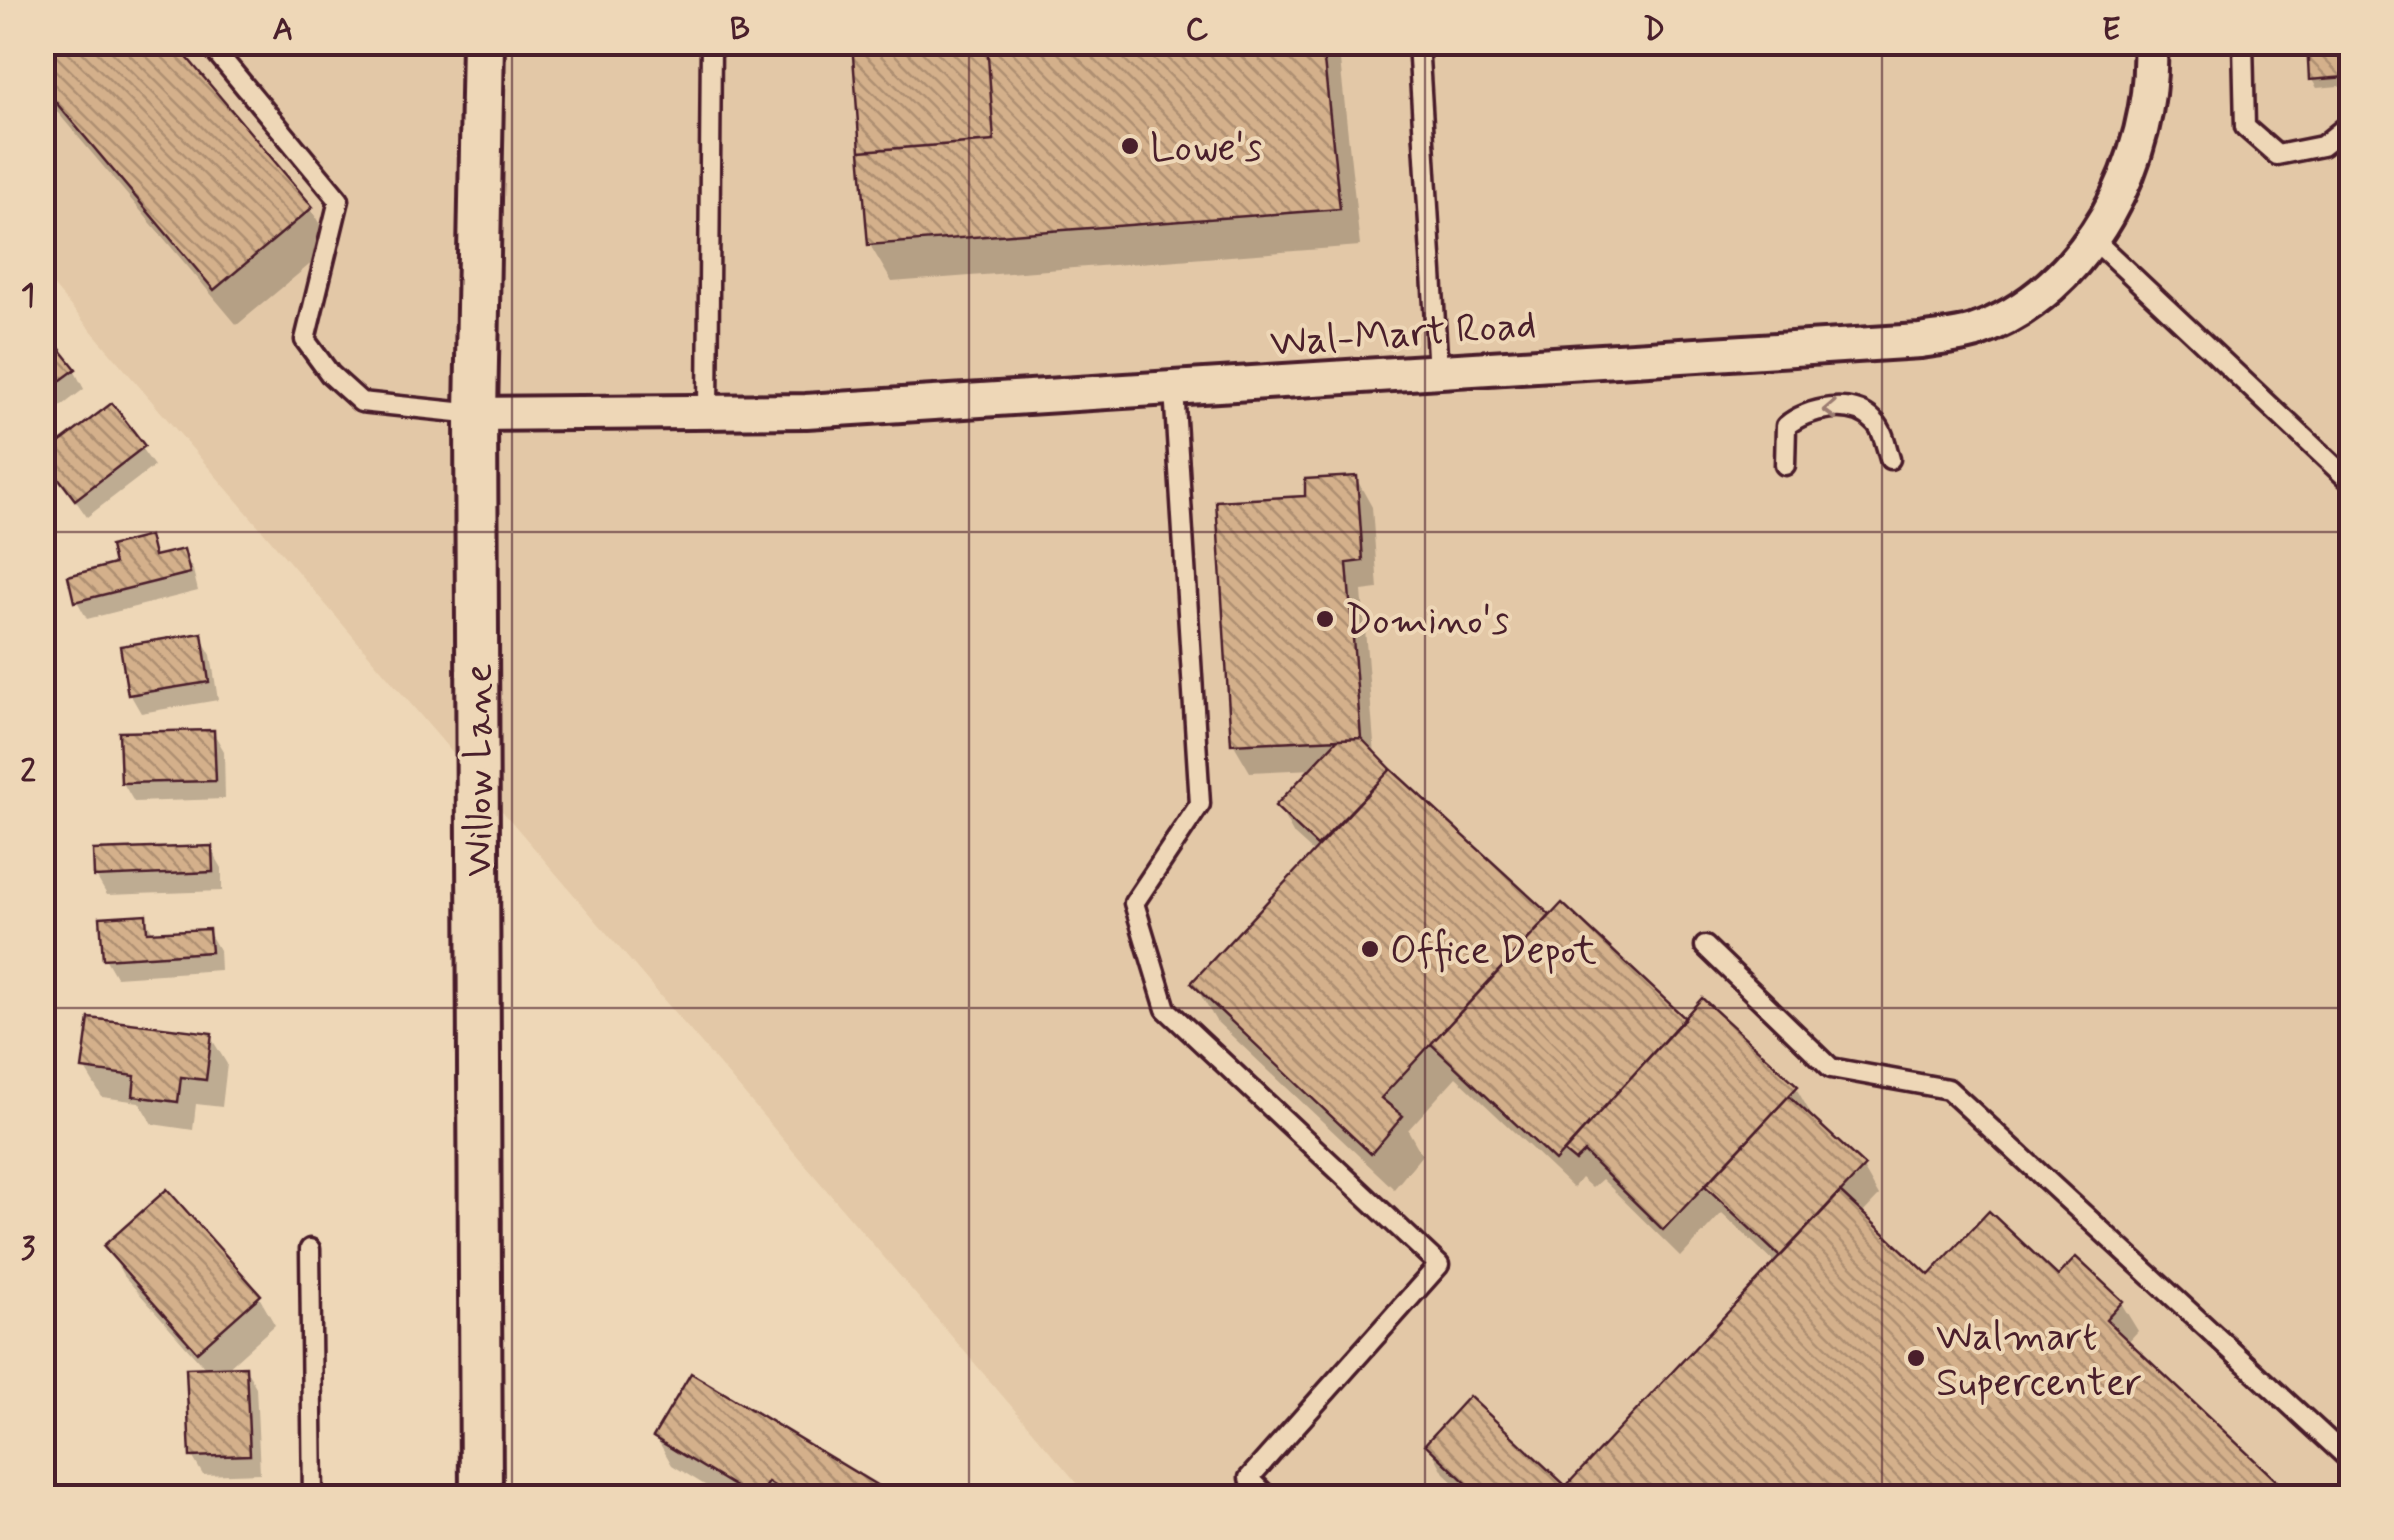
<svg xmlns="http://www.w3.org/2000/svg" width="2394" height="1540" font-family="Mynerve,sans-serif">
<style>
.built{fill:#e3c8a7}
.shadow{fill:#0003}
.building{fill:url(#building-back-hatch);stroke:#4a1f2b;stroke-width:2.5}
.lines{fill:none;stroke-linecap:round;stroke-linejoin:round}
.service-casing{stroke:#4a1f2b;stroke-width:25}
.minor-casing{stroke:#4a1f2b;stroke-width:40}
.tertiary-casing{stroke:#4a1f2b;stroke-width:48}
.service{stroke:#eed7b7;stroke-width:18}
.minor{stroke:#eed7b7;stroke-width:32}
.tertiary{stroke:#eed7b7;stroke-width:40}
.oneway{stroke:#9c7b71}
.grid{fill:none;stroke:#4a1f2b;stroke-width:2.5;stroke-opacity:0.55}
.poi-dot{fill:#4a1f2b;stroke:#eed7b7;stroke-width:4}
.labels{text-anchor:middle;stroke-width:8;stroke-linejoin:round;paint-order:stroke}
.poi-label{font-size:40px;fill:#4a1f2b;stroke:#eed7b7;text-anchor:start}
.street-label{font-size:40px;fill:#4a1f2b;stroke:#eed7b7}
.neatline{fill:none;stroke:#4a1f2b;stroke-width:4}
.grid-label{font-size:32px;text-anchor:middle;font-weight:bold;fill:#4a1f2b}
</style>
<defs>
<pattern id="building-back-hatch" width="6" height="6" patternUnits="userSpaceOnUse" patternTransform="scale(2.5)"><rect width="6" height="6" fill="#d4b08b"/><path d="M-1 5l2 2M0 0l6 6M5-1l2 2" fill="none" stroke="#ae8f72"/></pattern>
</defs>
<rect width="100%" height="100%" fill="#eed7b7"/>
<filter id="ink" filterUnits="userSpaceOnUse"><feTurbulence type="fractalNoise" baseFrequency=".01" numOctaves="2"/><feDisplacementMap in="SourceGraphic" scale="20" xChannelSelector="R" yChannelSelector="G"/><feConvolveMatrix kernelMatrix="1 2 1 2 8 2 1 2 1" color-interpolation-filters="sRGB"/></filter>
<g filter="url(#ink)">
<path class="built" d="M42,43H2351V1497H1089L43,274Z"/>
<path class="shadow" d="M42,42L311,209L332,246L237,325L42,94Z
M855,42H1338L1360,246L892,282L870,245Z
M2309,42H2347L2350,85L2317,88L2312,80Z
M42,358L74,370L84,389L42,421Z
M112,407L154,466L87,517L45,457Z
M1356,478L1372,507L1378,589L1362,591L1375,756L1549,920L1685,1022L1796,1088L1812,1116L1810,1119L1863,1168L1879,1196L1861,1215L1929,1278L2058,1279L2076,1261L2121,1303L2138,1331L2127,1343L2292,1498H1471L1444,1473L1428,1444L1566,1489L1776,1264L1722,1213L1681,1257L1602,1179L1592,1188L1581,1178L1573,1188L1456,1077L1408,1130L1422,1155L1394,1189L1216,1021L1194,984L1315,854L1294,835L1278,806L1313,769L1250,772L1233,743L1308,498Z
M147,539L158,558L183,552L193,570L198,591L87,619L77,601Z
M200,636L211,655L218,700L141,713L130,694Z
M213,732L224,751L225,799L134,802L123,783Z
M211,849L222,868V891L107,895L96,876Z
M144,917L154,934L208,931L219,950L220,970L116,977L105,958Z
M210,1036L227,1064L222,1107L196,1104L193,1130L152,1124L139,1102L102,1097L85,1069Z
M167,1193L259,1297L275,1325L226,1369L245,1368L256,1387L260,1473L203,1475L192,1456L207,1370L123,1275L107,1246Z
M656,1437L886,1494L888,1498H726L672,1465Z"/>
<path class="building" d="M42,42H174L313,207L214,290L42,86Z
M852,42H987L994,141L860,151Z
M987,42H1322L1340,209L868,245L860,151L994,141Z
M2307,42H2344L2346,77L2309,80Z
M56,344L76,369L42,394V355Z
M112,403L145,446L75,500L42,456Z
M1357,476L1363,561L1347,563L1361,738L1231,744L1216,501L1305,496V479Z
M149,536L154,556L184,549L190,573L74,602L68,576L114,564L110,546Z
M202,633L209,682L128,695L120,646Z
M214,730L216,781L121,783L119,732Z
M1361,738L1391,769L1317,846L1275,806L1338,739Z
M1391,769L1550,915L1381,1098L1403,1116L1371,1154L1191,983Z
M212,846L213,872L94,877L93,850Z
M1562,903L1685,1018L1555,1161L1431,1044Z
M146,914L147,932L209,929L211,952L103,959L100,917Z
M1702,998L1798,1086L1663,1230L1584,1152L1575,1161L1564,1152Z
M89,1018L212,1033L206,1080L181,1077L178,1102L133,1096L135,1076L82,1069Z
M1789,1096L1865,1166L1780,1257L1705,1186Z
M167,1189L261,1295L197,1352L103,1246Z
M1840,1192L1929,1275L1989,1211L2058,1276L2076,1257L2123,1301L2106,1320L2295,1498H1482L1425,1444L1469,1396L1566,1486Z
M246,1366L250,1455L190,1457L186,1368Z
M691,1373L888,1492L884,1498H793L768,1482L758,1498H754L653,1437Z"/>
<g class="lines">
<g class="service-casing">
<path id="service" d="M208,42L339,200L305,340L330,374L361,402L476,414
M1418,42L1438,372
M2243,42L2245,127L2277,155L2322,146L2352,122
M2092,238L2352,483
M1174,389L1200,804L1134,903L1166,1009L1439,1265L1249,1478L1269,1498
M708,412L711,42
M1785,465L1786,426C1807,408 1853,398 1875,422C1884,431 1886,447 1890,459
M1705,946L1831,1068L1948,1089L2352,1462
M310,1249L313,1498"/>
</g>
<g class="minor-casing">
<path id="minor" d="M476,414L806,411L1920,341C1937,338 1956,337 1973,332C2088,293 2156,158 2150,42"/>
</g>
<g class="tertiary-casing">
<path id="tertiary" d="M481,1498L476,414L483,42"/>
</g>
<use href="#service" class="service"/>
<use href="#minor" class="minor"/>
<use href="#tertiary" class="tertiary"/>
</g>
<defs><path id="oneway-chevron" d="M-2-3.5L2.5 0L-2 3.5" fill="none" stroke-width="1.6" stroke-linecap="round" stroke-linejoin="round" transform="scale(2.5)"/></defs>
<use class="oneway" href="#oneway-chevron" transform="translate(1830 410) rotate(178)"/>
</g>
<path class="grid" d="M512,42V1498M969,42V1498M1425,42V1498M1882,42V1498M42,532H2352M42,1008H2352"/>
<g class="poi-dot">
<circle cx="1130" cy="146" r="10"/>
<circle cx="1325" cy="619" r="10"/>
<circle cx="1370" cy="949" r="10"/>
<circle cx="1916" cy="1358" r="10"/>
</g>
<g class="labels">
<g class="poi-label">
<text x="1150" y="160">Lowe's</text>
<text x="1345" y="633">Domino's</text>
<text x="1390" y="963">Office Depot</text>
<text x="1936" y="1349">Walmart<tspan x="1936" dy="46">Supercenter</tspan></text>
</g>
<g class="street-label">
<text transform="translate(1403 332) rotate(-4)" y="14">Wal-Mart Road</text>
<text transform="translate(477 770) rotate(-90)" y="14">Willow Lane</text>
</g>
</g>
<rect width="2394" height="1540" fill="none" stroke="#eed7b7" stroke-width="110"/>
<rect x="55" y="55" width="2284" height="1430" class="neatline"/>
<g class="grid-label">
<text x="283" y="39">A</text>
<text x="740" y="39">B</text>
<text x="1197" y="39">C</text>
<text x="1654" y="39">D</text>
<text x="2111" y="39">E</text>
<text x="28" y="305">1</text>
<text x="28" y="781">2</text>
<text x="28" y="1258">3</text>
</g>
</svg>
